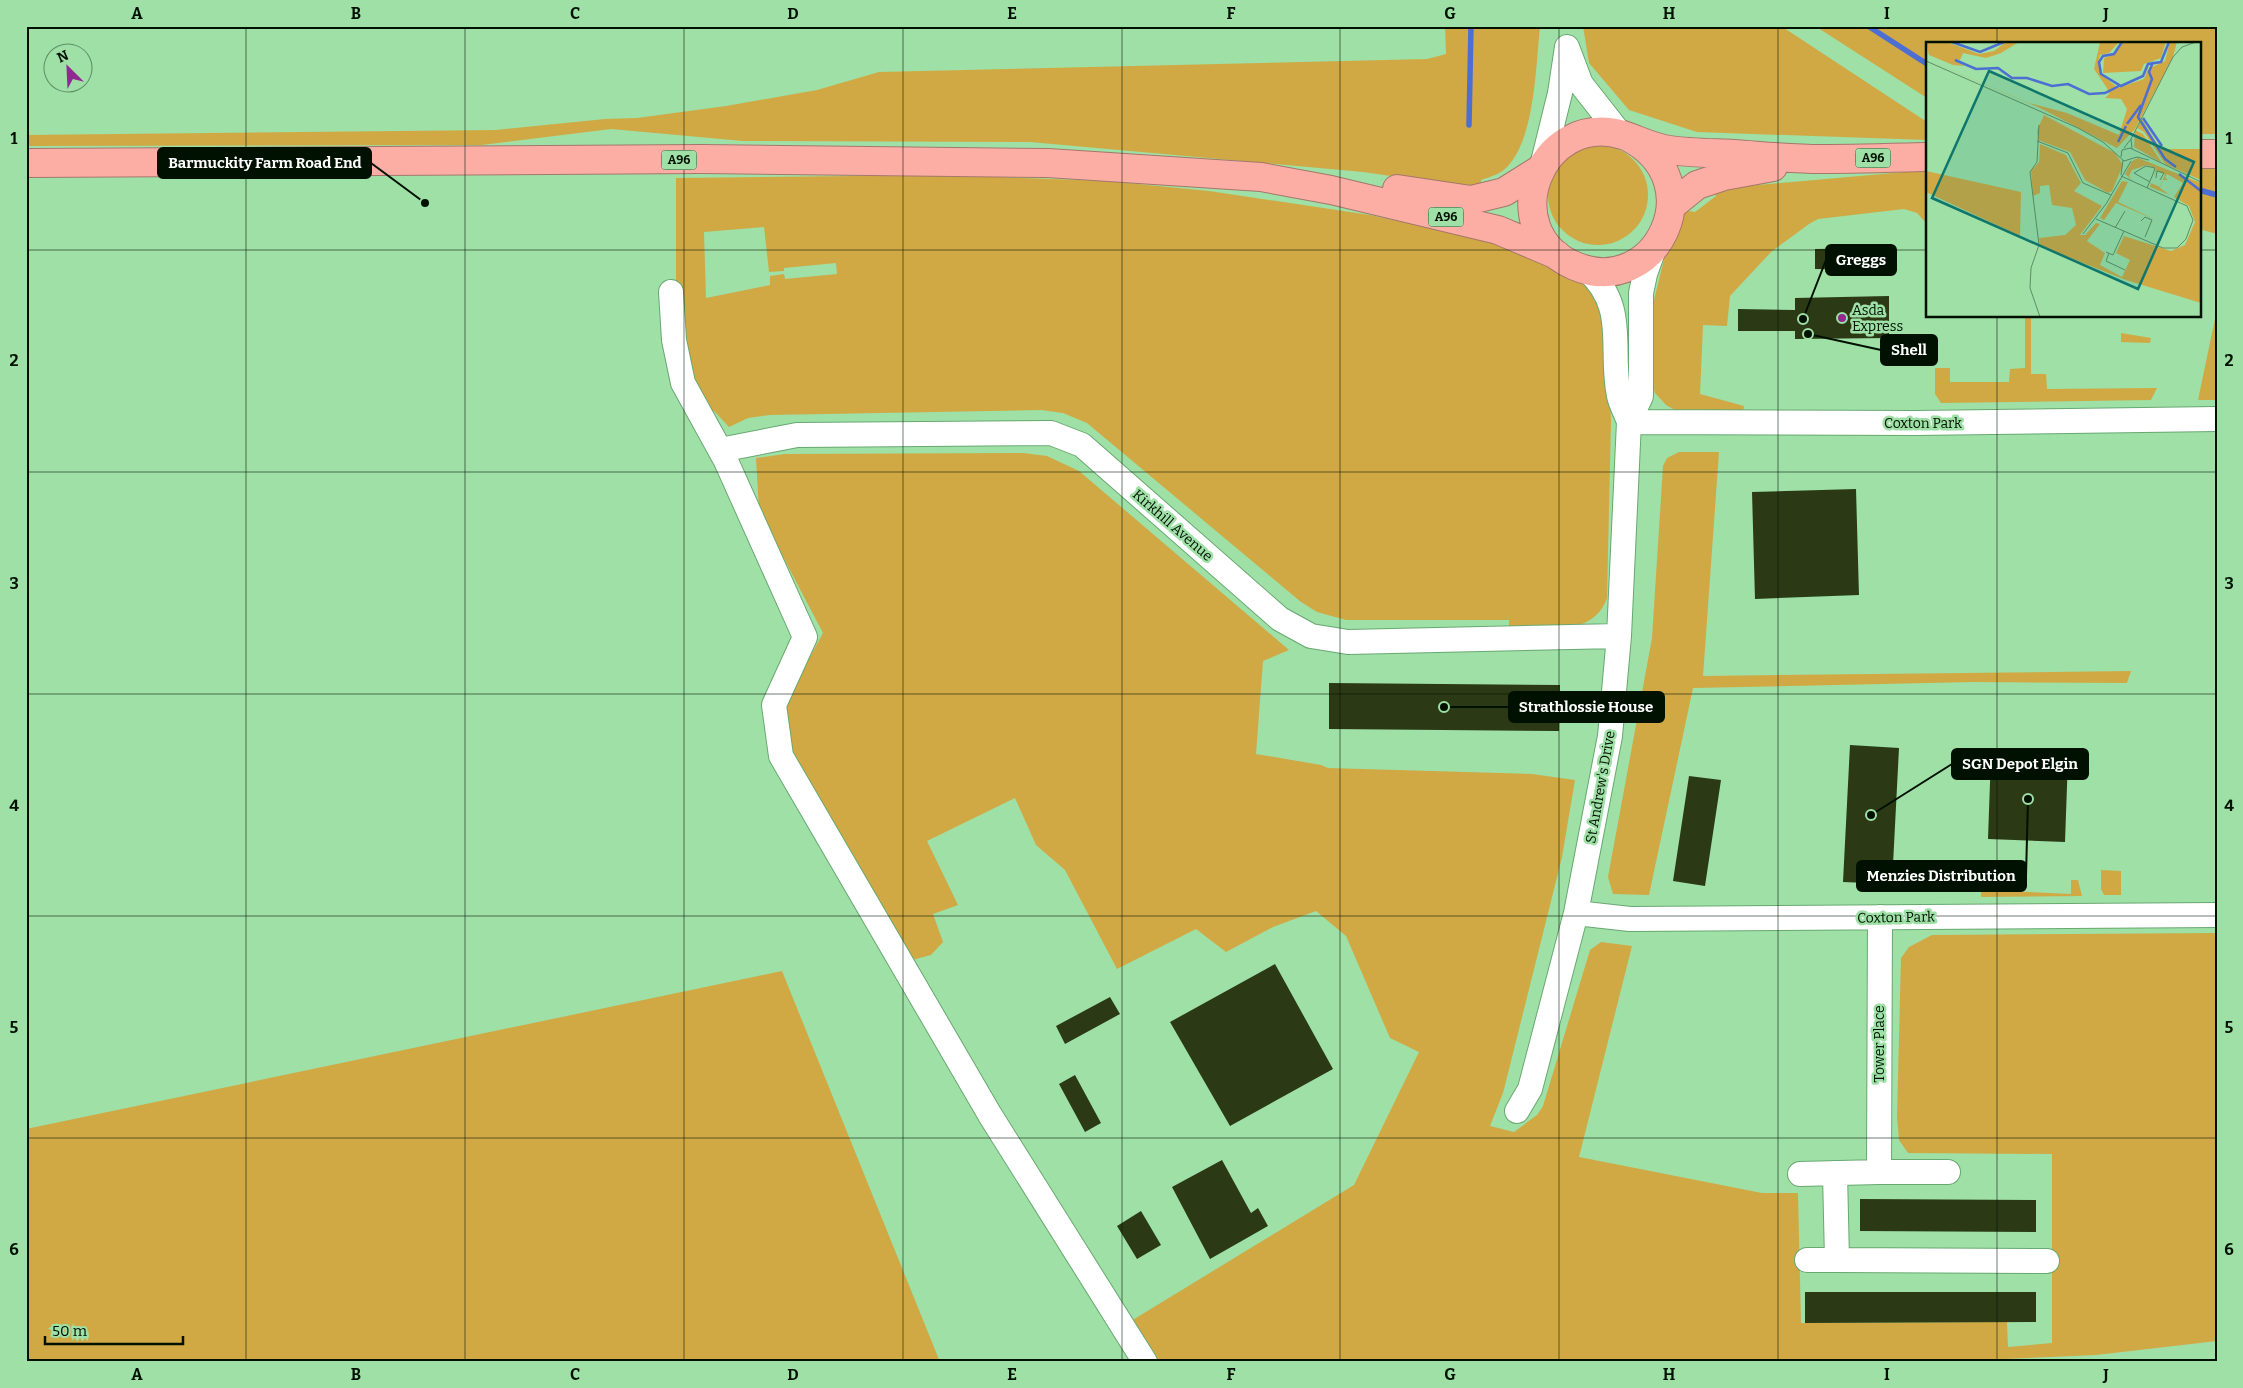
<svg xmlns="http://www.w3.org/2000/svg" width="2243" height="1388" font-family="Bitter,serif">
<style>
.green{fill:#d0a945;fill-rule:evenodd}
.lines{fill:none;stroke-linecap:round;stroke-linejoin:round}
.stream{stroke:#4d6ed2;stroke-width:5.5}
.building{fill:#2b3a14}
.minor-casing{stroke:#68a871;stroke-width:26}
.highway-casing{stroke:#a4776b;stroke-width:30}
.minor{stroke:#fff;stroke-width:24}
.highway{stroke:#fdaea4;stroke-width:28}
.grid{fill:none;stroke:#001101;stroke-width:1;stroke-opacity:0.55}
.poi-dot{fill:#902a91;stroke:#9ee0a6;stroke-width:2}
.labels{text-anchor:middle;stroke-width:5;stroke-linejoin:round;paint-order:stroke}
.shield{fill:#9ee0a6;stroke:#2f4f32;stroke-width:1}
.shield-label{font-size:12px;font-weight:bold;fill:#001101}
.poi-label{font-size:14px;fill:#001101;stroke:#9ee0a6;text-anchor:start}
.street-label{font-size:14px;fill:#001101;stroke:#9ee0a6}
.inset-river{fill:none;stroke:#4d6ed2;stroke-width:2.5}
.inset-road{fill:none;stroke:#5f8d64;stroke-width:1}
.view{fill:#0f766e;fill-opacity:0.15;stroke:#0f766e;stroke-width:2.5}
.inset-edge{fill:none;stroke:#001101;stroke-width:2.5}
.leader{fill:none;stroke:#001101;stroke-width:2}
.callout-dot{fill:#001101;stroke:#9ee0a6;stroke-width:2}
.callout{fill:#001101;stroke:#001101;stroke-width:2}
.callout-label{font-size:15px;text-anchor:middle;font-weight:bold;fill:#fff}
.neatline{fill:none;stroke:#001101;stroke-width:2}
.grid-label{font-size:16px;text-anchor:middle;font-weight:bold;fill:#001101}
</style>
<rect width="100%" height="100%" fill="#9ee0a6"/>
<path class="green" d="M1445,26H1540C1536,65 1535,137 1508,166C1501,174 1490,177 1481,180V187L1475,188L1363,172L1030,142L743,141L611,129L482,145L26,146V135L496,130L605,119L637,118L726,106L817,90L879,72L1427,59L1446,54Z
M1583,26H1781L1927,122V140L1697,132L1629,110L1589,63Z
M1815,26H2217V134H2199V44H1927V98Z
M1548 195a50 50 0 1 1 100 0a50 50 0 1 1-100 0Z
M2199,164H2217V234L2199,229Z
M1927,170V224L1917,213L1904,209L1818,219L1809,224L1771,252L1730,296L1727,326L1703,325L1700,394L1744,406L1743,414H1682L1666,405L1655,393L1651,379L1654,300L1667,247L1682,210L1695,212L1716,196L1713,189Z
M944,175L1107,181L1209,191L1370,215L1486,240L1587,282L1595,291L1607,329L1611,421L1607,598C1593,638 1544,628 1509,629V620H1346L1317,612L1301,602L1087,423L1063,413L1041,410L770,415L748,418L729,427L714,411L708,414L690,379L676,286V178ZM764,227L769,272L784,271V268L836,263L837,274L785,279L784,274L770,276V285L706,298L704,232Z
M2217,309V400H2198Z
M2025,316H2031V374H2046L2047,389L2157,388L2151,400L1941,403L1935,394V368H1950V382H2009L2010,369L2025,368Z
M2121,333L2151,338L2150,343L2121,342Z
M1679,452H1719L1703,676L2131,671L2127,683L1973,682L1693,688L1649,895L1613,894L1608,877L1652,638L1663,466L1667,458Z
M1023,453L1047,456L1079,471L1289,650L1263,661L1256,754L1321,765L1328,768L1532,774L1575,780L1562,857L1503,1093L1490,1126L1514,1132L1537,1115L1543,1106L1590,950L1601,942L1632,946L1579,1157L1762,1193H1798L1801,1323L2007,1322L2008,1347L2052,1343V1154L1908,1153L1899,1140L1897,1117L1901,958L1909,947L1932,935L2217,933V1341L2096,1355L1933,1362H1157L1131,1321L1354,1185L1419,1052L1390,1038L1346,936L1316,911L1273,927L1226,952L1196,929L1117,969L1065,870L1036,845L1015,798L927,841L958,905L933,914L943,942L931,955L912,960L789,746L783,706L823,633L759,511L756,458L785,454Z
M2101,870L2121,871V895H2104L2101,889Z
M2071,880H2078L2082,896L1981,897V890L2071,894Z
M782,971L940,1362H26V1129Z"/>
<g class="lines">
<path class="stream" d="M1868,26L1927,64
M1469,125L1471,26
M2199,190L2217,195"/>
</g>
<path class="building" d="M1889,248V270L1815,269V249Z
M1889,296V338L1795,339V331H1738V309L1795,310V298Z
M1856,489L1859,595L1755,599L1752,492Z
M1329,683L1560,685L1559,731L1329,729Z
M1850,745L1899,748L1892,884L1843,882Z
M1991,755L2068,758L2065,842L1988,839Z
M1689,776L1721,780L1705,886L1673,881Z
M1275,964L1333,1069L1230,1126L1170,1022Z
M1110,997L1120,1014L1065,1044L1056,1026Z
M1075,1075L1101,1123L1085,1132L1059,1084Z
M1222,1160L1251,1213L1258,1208L1268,1226L1210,1259L1172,1187Z
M1860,1199L2036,1200V1232L1860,1231Z
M1141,1211L1161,1245L1137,1259L1117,1226Z
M1805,1292H2036V1322L1805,1323Z"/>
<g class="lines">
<g class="minor-casing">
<path id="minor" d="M1542,166L1560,93L1567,47L1581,84L1621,135
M671,292L674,340L683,383L726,461L805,637L774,705L781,756L990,1115L1145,1362
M1629,422L1916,423L2217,419
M1629,422L1641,396V293L1645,274L1655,246
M720,450L797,435L1051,433L1082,445L1280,619L1311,636L1348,642L1619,636
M1576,913L1630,919L2217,915
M1517,1111L1530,1089L1576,913L1610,736L1619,636L1629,422C1626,413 1621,405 1619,396C1609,348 1629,307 1586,269
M1879,1172H1948
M1835,1173L1837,1260L2047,1261
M1800,1174L1879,1172L1880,917
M1807,1260H1837"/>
</g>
<g class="highway-casing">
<path id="highway" d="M1628,137C1715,182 1655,300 1575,266C1494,232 1539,110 1623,135C1638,140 1654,148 1669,150C1690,153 1713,153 1734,154C1763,156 1792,159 1821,159C1856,159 1891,158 1927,157
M2199,154H2217
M26,163L702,159L1048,163L1261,177L1331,190L1498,230L1557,255
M1397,189L1471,200L1504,192L1539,170
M1671,206L1697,185L1724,176L1773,167"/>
</g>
<use href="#minor" class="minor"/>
<use href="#highway" class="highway"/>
</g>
<path class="grid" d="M246,26V1362M465,26V1362M684,26V1362M903,26V1362M1122,26V1362M1340,26V1362M1559,26V1362M1778,26V1362M1997,26V44M26,250H1927M2199,250H2217M1997,316V1362M26,472H2217M26,694H2217M26,916H2217M26,1138H2217"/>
<circle class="poi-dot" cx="1842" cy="318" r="5"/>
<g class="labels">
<g class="shield">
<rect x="1855.5" y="148.5" width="35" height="19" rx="4"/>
<rect x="661.5" y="150.5" width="35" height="19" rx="4"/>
<rect x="1428.5" y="207.5" width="35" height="19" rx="4"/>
</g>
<g class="shield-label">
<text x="1873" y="162">A96</text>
<text x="679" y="164">A96</text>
<text x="1446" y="221">A96</text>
</g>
<g class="poi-label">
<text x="1852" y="315">Asda<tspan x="1852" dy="16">Express</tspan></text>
</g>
<g class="street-label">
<text x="1923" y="428">Coxton Park</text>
<text transform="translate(1173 525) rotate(41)" y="5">Kirkhill Avenue</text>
<text transform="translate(1600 787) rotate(-80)" y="5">St Andrew's Drive</text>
<text transform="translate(1896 917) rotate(-1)" y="5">Coxton Park</text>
<text transform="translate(1879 1044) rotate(-90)" y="5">Tower Place</text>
</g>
</g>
<g transform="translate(1926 42)">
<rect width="275" height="275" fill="#9ee0a6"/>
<path d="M0,0H21L53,12L68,9L80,0H93L75,11L60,16L37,11L34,18L29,19L39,24L27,23L3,13ZM174,0H193L183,11L174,13L172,20L177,34L192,46L218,37L222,27L239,19L244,0H251L247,15L209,87L191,106L114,66L0,17L103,61L141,71L193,93L201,67L195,57L179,56L183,52L181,46L168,27ZM197,0H240L235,16L218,22L215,29L177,31L178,16L189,12ZM118,73L189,111L197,123L186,149L182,151L159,138L144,110L112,98L111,88ZM216,77L234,107H275V138L239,122L218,90L211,86ZM209,88L217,92L236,121L208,105ZM114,102L140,113L155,141L148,149L176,164L154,193H159L170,181L174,182L161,199L179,211L174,223L196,235L204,218L190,211L198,194L245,209L259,203L269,180L263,164L248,155L257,141L241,132L239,135L242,138H237L234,146L244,153L224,145L225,141L234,145L239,132L230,129L228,134L230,126L221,123L206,128L203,134L206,138L199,132L206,119L212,116L275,141V261L200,238L114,204L113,196L139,193L150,183L146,166L126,163L123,143L114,144V151L107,154L105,129L113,120ZM0,129L95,150L94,194L0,150ZM196,139L202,140L192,160L230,178L190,161L178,178L174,176Z" fill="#d0a945"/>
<path class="inset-river" d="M26,0L54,10L78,0M196,0L188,12L177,14L173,20L175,32L195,44L217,34L222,22L235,20L243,0M29,18L50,27L72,26L86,36H101L126,44L142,42L163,52L179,51L193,44M227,20L223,30L226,37L212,75L239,117L250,125M217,76L236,104M201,82L215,63M192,100L200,84M253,132L275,149"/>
<path class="inset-road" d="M0,19L152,86L177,100L198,119L211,115L223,118M113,83L111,120L104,130L113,203L105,226L104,246L114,275M205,97L247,15L256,5L270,0M111,99L142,111L157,141L185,153M198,106L205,97L206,107M195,115L196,108L204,106L275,140M195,133L197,118M230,136L231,129L238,131L234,138M224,140L208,131L220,124L229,126L227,132M221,146L227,132M170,177L237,206H251L260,197L267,178L261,164L195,134M215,179L219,175L226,178L219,195M189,186L199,169M157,192L180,162L205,119M180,210L187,213L198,189M183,211L180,219L199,228"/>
<path class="view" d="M63,29L268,120L212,247L6,156Z"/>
<rect width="275" height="275" class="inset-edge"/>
</g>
<path class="leader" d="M425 203L371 163M1803 319L1826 260M1808 334L1881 350M1444 707L1509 707M1871 815L1952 764M2028 799L2026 876"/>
<g class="callout-dot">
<circle cx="425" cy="203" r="5"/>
<circle cx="1803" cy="319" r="5"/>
<circle cx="1808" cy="334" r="5"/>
<circle cx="1444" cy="707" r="5"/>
<circle cx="1871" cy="815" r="5"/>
<circle cx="2028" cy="799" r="5"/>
</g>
<g class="callout">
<rect x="158" y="148" width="213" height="30" rx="5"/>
<rect x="1826" y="245" width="70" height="30" rx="5"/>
<rect x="1881" y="335" width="56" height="30" rx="5"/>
<rect x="1509" y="692" width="155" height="30" rx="5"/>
<rect x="1952" y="749" width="136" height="30" rx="5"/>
<rect x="1857" y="861" width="169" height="30" rx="5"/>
</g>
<g class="callout-label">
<text x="265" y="168">Barmuckity Farm Road End</text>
<text x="1861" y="265">Greggs</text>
<text x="1909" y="355">Shell</text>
<text x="1586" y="712">Strathlossie House</text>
<text x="2020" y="769">SGN Depot Elgin</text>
<text x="1941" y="881">Menzies Distribution</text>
</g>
<rect width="2243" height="1388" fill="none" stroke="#9ee0a6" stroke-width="55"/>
<g transform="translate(68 68) rotate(336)"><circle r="24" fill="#9ee0a6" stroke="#5f8d64"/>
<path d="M0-4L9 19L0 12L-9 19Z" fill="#902a91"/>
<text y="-8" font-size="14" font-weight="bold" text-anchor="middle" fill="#001101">N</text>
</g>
<path d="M45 1336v8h138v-8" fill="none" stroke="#001101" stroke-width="2.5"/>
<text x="52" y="1336" font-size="15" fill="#001101" stroke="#9ee0a6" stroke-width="4" paint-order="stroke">50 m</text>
<rect x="28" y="28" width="2188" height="1332" class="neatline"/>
<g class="grid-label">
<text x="137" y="19">A</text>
<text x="356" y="19">B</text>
<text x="575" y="19">C</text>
<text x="793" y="19">D</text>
<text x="1012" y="19">E</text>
<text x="1231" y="19">F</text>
<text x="1450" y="19">G</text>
<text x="1669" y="19">H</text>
<text x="1887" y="19">I</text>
<text x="2106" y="19">J</text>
<text x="14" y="144">1</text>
<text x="2229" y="144">1</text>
<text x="14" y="366">2</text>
<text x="2229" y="366">2</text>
<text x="14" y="589">3</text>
<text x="2229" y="589">3</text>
<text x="14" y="811">4</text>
<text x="2229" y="811">4</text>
<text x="14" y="1033">5</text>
<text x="2229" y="1033">5</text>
<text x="14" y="1255">6</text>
<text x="2229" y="1255">6</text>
<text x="137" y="1380">A</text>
<text x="356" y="1380">B</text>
<text x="575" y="1380">C</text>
<text x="793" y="1380">D</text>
<text x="1012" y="1380">E</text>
<text x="1231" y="1380">F</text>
<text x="1450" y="1380">G</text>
<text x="1669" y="1380">H</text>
<text x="1887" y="1380">I</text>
<text x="2106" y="1380">J</text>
</g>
</svg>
